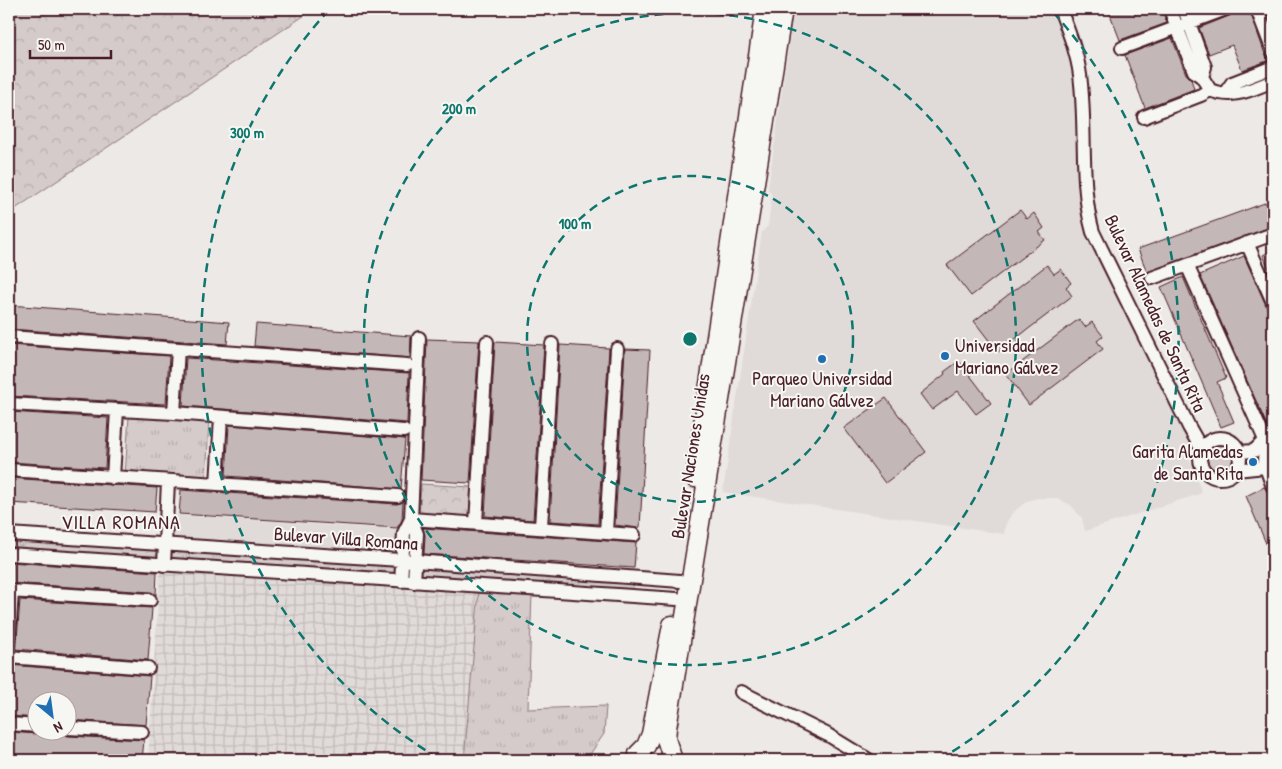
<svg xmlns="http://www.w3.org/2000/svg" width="1282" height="769" font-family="'Patrick Hand',sans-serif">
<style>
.built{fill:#e0dad8}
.industrial{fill:url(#industrial-grid)}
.grass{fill:url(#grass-tufts);stroke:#8f757a}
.forest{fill:url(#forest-crowns);stroke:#8f757a}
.building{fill:#c4b7b7;stroke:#4a1f2b}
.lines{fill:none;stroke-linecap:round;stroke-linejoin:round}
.minor-casing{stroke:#4a1f2b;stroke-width:16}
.secondary-casing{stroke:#4a1f2b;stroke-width:21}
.minor{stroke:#f6f6f2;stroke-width:12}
.secondary{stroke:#f6f6f2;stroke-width:18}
.ring{fill:none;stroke:#0f766e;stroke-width:2.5;stroke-dasharray:9 6}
.poi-dot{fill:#1f6fb2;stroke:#f6f6f2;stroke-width:2}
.labels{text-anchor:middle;stroke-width:4;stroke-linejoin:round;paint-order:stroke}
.street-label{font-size:19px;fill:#4a1f2b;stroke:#f6f6f2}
.poi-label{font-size:19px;fill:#4a1f2b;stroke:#f6f6f2;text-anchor:start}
.neighbourhood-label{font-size:20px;letter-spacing:1px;fill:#4a1f2b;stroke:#f6f6f2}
.centre{fill:#0f766e;stroke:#f6f6f2;stroke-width:2.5}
.ring-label{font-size:15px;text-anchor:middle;font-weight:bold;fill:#0f766e;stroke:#f6f6f2;stroke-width:4;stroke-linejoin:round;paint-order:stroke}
</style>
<defs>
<pattern id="industrial-grid" width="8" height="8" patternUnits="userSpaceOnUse" patternTransform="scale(1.25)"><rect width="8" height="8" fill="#e0dad8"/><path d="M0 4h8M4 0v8" fill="none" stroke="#c2bbba"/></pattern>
<pattern id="grass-tufts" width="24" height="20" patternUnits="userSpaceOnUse" patternTransform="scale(1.25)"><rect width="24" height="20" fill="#d4cbca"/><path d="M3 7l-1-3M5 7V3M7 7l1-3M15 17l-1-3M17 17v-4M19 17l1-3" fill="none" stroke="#b8aeae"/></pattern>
<pattern id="forest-crowns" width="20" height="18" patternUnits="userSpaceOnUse" patternTransform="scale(1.25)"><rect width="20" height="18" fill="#d4cbca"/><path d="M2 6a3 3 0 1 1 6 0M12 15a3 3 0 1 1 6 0" fill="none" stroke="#b8aeae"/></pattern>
</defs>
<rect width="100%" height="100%" fill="#ece9e6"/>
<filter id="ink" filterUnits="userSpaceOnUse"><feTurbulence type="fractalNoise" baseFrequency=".02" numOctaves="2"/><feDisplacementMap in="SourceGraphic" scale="10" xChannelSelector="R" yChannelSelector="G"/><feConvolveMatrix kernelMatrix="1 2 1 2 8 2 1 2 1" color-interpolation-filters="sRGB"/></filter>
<g filter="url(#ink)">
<path class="built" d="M794,9H1007L1055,15L1074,73L1083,209L1087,236L1191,446L1189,454L1190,462L1202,493L1085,531L1082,518L1071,505L1055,498H1037L1027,501L1012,513L1006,523L1004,534L723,492L762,232L768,226L772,195L768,189Z
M172,515L402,530L400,560L170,545Z"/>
<path class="industrial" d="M160,571L479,590L464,760H148Z"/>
<path class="grass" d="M129,416L209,420L206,481L125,476Z
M1205 458a15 15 0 1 1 30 0a15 15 0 1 1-30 0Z
M9,534L634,578L632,596L9,554Z
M479,590L532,593L528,709L606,706L604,734L586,760H464Z"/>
<path class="forest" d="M9,9H314L9,213Z
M421,484L471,487L469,517L419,515Z"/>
<path class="building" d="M1108,9H1162L1167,23L1120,40Z
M1234,9H1249L1265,54L1268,58L1273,59L1242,70L1232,45L1209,54L1199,28L1229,16L1233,14Z
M1266,9H1273V29Z
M1172,38L1186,74L1191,79L1194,89L1145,108L1125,55Z
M1273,200V226L1147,272L1138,249Z
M1020,210L1027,219L1034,213L1044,228L1039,232L1045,240L971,296L947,265Z
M1273,250V278L1263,255Z
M1244,256L1273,321V429L1269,430L1200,275Z
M1047,265L1054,274L1061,269L1071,283L1066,287L1072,296L998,352L974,321Z
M1183,277L1226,378L1217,382L1234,422L1221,427L1161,287Z
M9,305L229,322L227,344L9,329Z
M1079,319L1085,327L1092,322L1103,336L1097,341L1103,349L1029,405L1006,374Z
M256,324L411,336L410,358L254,346Z
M427,339L479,341L470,483L421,480Z
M495,342L544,345L533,520L485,516Z
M9,345L169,356L166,404L9,396Z
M560,345L609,348L598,524L550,521Z
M625,349L650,350L640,527L637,528L615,525Z
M186,358L409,373L407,423L183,406Z
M959,361L991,403L976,414L958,391L932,410L920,394L945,374L944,372Z
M886,398L926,452L885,483L844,428Z
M9,412L108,418L105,468L9,462Z
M229,425L405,439L401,489L226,476Z
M9,478L157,488L155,512L9,503Z
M1264,487L1273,498V560L1246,496Z
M181,490L397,504L403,502L402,520L397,528L179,514Z
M423,528L636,543L634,568L424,554L425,535Z
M9,562L157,572L156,595L151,592L9,583Z
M20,600L152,608L148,660L15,649L17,639Z
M9,665L150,676L146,725L68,720V702H38V718L9,716Z
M9,732L37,734L43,732L62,733L68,736L144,740L142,760H72L9,756Z"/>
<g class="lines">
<g class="minor-casing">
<path id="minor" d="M1060,9C1068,30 1077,52 1080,75C1087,127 1079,183 1093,232L1189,427L1202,450
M1170,9L1194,71L1202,77L1210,90
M1184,9L1205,67L1202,77
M1257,9L1273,51
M1122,48L1226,9
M1225,93L1232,83L1273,67
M1144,117L1201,95L1210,90C1233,100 1252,89 1273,81
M1247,243L1273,302
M1187,265L1265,440L1264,462L1273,487
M1152,278L1273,234
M9,337L407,365
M9,404L174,413L404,431
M174,413L178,349
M1200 458a20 20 0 1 1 40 0a20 20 0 1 1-40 0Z
M1239,452L1254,451L1265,440L1273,437
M9,470L398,496
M1236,470L1265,467
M113,478L117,410
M217,484L221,417
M411,519L634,535
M411,519L417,534L414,582
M476,523L487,342
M541,527L552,344
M606,532L617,349
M9,534L415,561L680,581
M9,554L677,599
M164,565L168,482
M401,581L404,533L411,519L419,338
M9,591L150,600
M9,638L12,591
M9,657L148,668
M741,692L828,735L869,760
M9,724L38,726
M68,728L142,732"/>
</g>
<g class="secondary-casing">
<path id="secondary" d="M695,478L765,9
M638,754L646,746L651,734L672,625
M673,760L666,739L667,728L783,9"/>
</g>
<use href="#minor" class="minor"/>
<use href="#secondary" class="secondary"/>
</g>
</g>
<g class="ring">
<circle cx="690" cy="339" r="163"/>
<circle cx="690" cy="339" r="326"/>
<path d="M438 758A489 489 0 0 1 327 12M1053 12A489 489 0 0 1 942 758"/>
</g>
<g class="poi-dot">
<circle cx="945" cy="356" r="5"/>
<circle cx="822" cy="359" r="5"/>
<circle cx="1253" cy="462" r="5"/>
</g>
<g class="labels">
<g class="street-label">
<text transform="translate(1156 313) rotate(65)" y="7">Bulevar Alamedas de Santa Rita</text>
<text transform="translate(690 456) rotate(-81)" y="7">Bulevar Naciones Unidas</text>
<text transform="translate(346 538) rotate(4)" y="7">Bulevar Villa Romana</text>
</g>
<g class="poi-label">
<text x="955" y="352">Universidad<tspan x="955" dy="22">Mariano Gálvez</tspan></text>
<text x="822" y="385" text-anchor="middle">Parqueo Universidad<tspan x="822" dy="22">Mariano Gálvez</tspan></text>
<text x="1243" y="458" text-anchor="end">Garita Alamedas<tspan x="1243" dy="22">de Santa Rita</tspan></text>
</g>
<g class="neighbourhood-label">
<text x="121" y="529">VILLA ROMANA</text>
</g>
</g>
<circle cx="690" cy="339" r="8" class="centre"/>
<g class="ring-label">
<text x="459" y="114">200 m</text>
<text x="247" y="138">300 m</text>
<text x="575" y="229">100 m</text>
</g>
<rect width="1282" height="769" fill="none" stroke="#f6f6f2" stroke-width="30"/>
<rect x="15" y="15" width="1252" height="739" fill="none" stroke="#4a1f2b" stroke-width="2" filter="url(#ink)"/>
<g transform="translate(52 716) rotate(151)"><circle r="24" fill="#f6f6f2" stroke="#b1a0a2"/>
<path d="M0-4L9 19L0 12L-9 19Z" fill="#1f6fb2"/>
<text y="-8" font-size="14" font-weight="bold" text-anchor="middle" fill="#4a1f2b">N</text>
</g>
<path d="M30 50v8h81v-8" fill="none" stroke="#4a1f2b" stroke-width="2.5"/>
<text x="38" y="50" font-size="15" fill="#4a1f2b" stroke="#f6f6f2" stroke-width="4" paint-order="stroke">50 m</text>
</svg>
